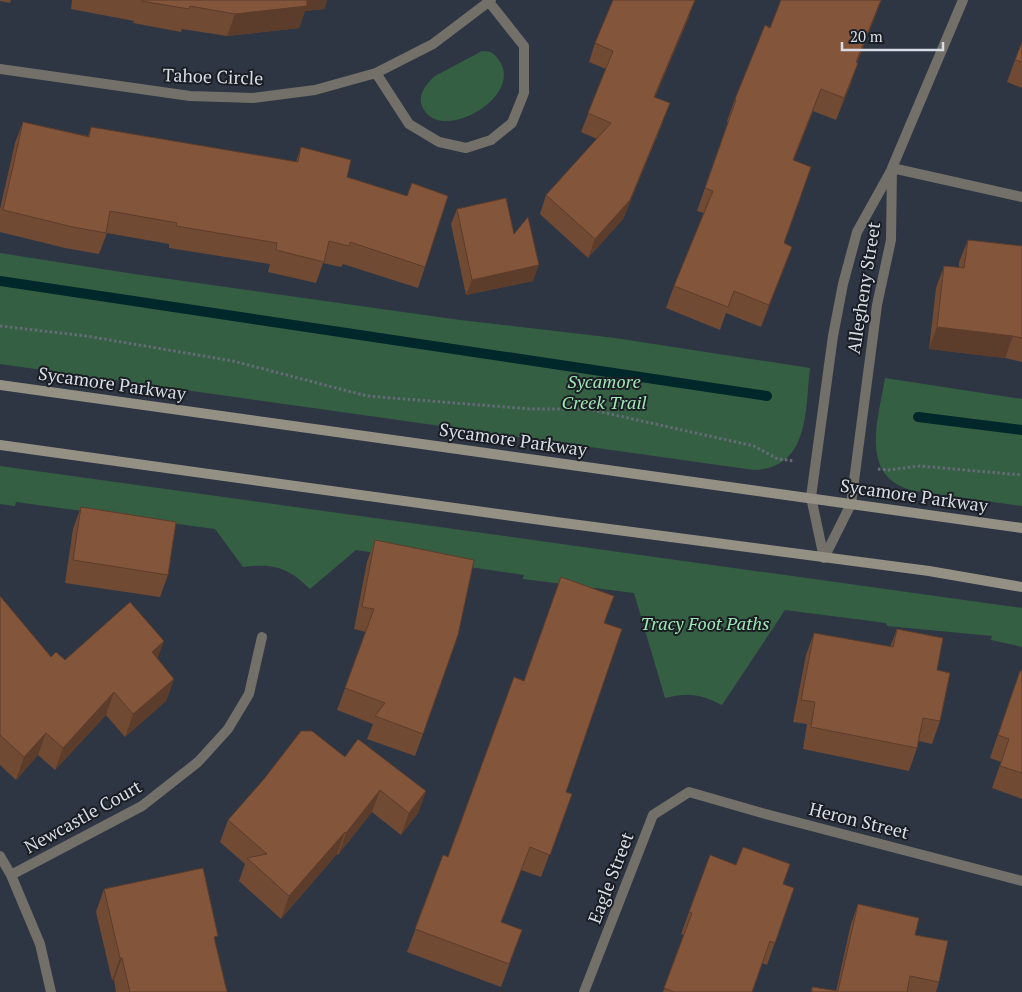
<svg xmlns="http://www.w3.org/2000/svg" width="1022" height="992" font-family="'PT Serif',serif">
<style>
.green{fill:#355f42}
.lines{fill:none;stroke-linecap:round;stroke-linejoin:round}
.stream{stroke:#00282a;stroke-width:10}
.path{stroke:#646b77;stroke-width:3;stroke-dasharray:2.5 2.5;stroke-linecap:butt}
.street{stroke:#727068;stroke-width:10}
.secondary{stroke:#949084;stroke-width:10}
.wall{fill:#714a34}
.shaded-wall{fill:#5c3c2a}
.building{fill:#83563c;stroke:#5c3c2a}
.labels{text-anchor:middle;stroke-width:4;stroke-linejoin:round;paint-order:stroke}
.street-label{font-size:18px;fill:#d7dce5;stroke:#1a1e24}
.park-label{font-size:18px;font-style:italic;fill:#9ee6b3;stroke:#1a1e24}
</style>
<rect width="100%" height="100%" fill="#2e3644"/>
<path class="green" d="M482,51C492,51 495,54 500,62C523,98 438,146 422,106C417,95 427,83 435,76Z
M0,253L134,274L460,320L615,338L810,368C805,410 810,468 754,470L0,364Z
M885,378L1022,399V506L915,491C858,478 878,421 885,378Z
M0,466L1022,608V647L991,640L992,636L887,626L886,623L785,610L722,705C701,694 688,692 665,698L634,593L523,579L524,575L356,550L310,589C288,567 273,563 243,567L215,529L16,502L15,506L0,504Z"/>
<g class="lines">
<path class="stream" d="M0,281L767,396
M918,417L1022,430"/>
<path class="path" d="M0,326L86,336L233,361L367,396L531,409H588L754,446L778,459L795,461
M878,469L889,470L920,466L1022,475"/>
<path class="street" d="M0,69L190,96L253,98L315,90L376,73L433,44L491,0
M376,73L409,124L439,142L466,148L491,140L512,123L524,93V46L489,2
M892,168L1022,197
M824,558L851,504L877,305L891,240L892,168L963,0
M824,558L811,497L833,336L843,284L857,232L892,169
M0,856L11,875L40,944L51,992
M11,875L142,806L198,762L228,729L249,694L262,637
M584,992L653,815L689,792L762,813L1022,881"/>
<path class="secondary" d="M0,385L1022,528
M0,445L556,522L929,571L1022,587"/>
</g>
<path class="wall" d="M0,0H11L10,3L0,1Z
M72,0H327L324,9L305,11L299,28L227,36L182,29L181,32L133,23L134,21L71,9Z
M878,9L857,63L850,86L836,120L813,111L793,161L784,243L792,247L761,327L726,313L720,330L666,308L674,286L704,213L697,211L728,122L727,121L735,99L770,28Z
M689,17L655,97L663,122L623,219L588,258L540,214L546,195L597,139L581,132L606,69L589,62L595,43Z
M1022,41V88L1007,82Z
M23,122L88,136L91,127L296,162L301,147L347,177L425,267L418,288L343,264L341,267L323,263L316,283L268,272L270,264L169,248V244L107,233L99,254L65,248L0,232V209L15,143Z
M457,209L514,234L533,281L466,295L451,224Z
M968,240L1022,246V362L1005,358L929,349L936,288L944,266L959,267V262Z
M81,507L168,575L160,597L65,583L73,529Z
M375,540L423,734L415,756L367,739L373,724L337,710L366,632L354,629L367,562Z
M0,596L51,657L65,660L158,659L174,679L166,701L125,737L106,715L55,770L38,755L16,780L0,765Z
M604,623L566,792L572,794L541,877L521,870L501,922L522,930L501,987L407,952L443,855L448,857L524,681Z
M897,629L937,670L940,721L932,744L919,741L917,748L909,771L803,749L807,724L793,722L806,655L814,633L890,647Z
M1022,671V799L992,788L1001,762L990,758L1012,693Z
M345,757L426,791L418,813L401,835L372,812L338,855L337,854L281,919L239,881L245,864L220,842L228,820Z
M710,855L794,888L767,965L762,963L752,992H663L684,935L681,934Z
M104,889L215,943L227,992H116L114,980H112L96,912Z
M858,904L915,935L939,982L936,992H811L812,987L836,991L851,924Z"/>
<path class="shaded-wall" d="M302,0H327L324,9L305,11L299,28L227,36L235,14Z
M695,0L689,17L647,115L654,97Z
M881,0L878,9L848,85L856,62Z
M858,63L850,86L836,120L844,98Z
M821,89L813,111L785,183L793,160Z
M670,103L623,219L588,258L595,239Z
M792,247L784,269L761,327L769,305Z
M539,265L533,281L466,295L472,280Z
M937,327L1013,336L1005,358L929,349Z
M164,641L156,663L152,652Z
M174,679L166,701L125,737L133,714Z
M114,692L106,715L55,770L63,748Z
M46,733L38,755L16,780L24,757Z
M380,790L372,812L338,855L346,833Z
M426,791L418,813L401,835L409,813Z
M345,832L337,854L281,919L289,896Z
M120,958H122L114,980H112Z"/>
<path class="building" d="M142,0H307V6L235,14L190,6L189,9L141,1Z
M613,0H695L654,97L670,103L630,200L595,239L546,195L611,123L588,113L613,51L595,43Z
M781,0H881L856,62L858,63L844,98L821,89L793,160L811,167L784,243L792,247L769,305L734,291L728,307L674,286L713,191L705,188L736,100L735,99L765,25L770,28Z
M1022,42V62L1015,60Z
M23,122L89,137L91,127L298,162L301,147L351,160L347,177L407,196L412,183L448,196L425,267L350,242L349,246L329,241L324,262L276,250L277,243L176,226L177,223L110,211L106,233L73,227L3,210Z
M506,198L514,234L528,217L539,265L472,280L457,209Z
M968,240L1022,246V338L1013,336L937,327L944,266L964,268Z
M81,507L176,522L168,575L73,560Z
M375,540L474,560L458,635L423,734L375,716L385,703L345,688L374,609L362,607Z
M561,577L614,596L604,623L622,629L566,792L572,794L550,855L530,847L501,922L522,930L509,964L415,929L443,855L448,857L514,677L524,681Z
M0,596L51,657L56,652L65,660L130,602L164,641L152,652L174,679L133,714L114,692L63,748L46,733L24,757L0,735Z
M897,629L943,638L937,670L950,673L940,721L923,718L917,748L811,727L815,702L801,700L814,633L893,647Z
M1020,671H1022V773L1000,766L1009,739L998,735Z
M301,731H312L345,757L358,739L426,791L409,813L380,790L346,833L345,832L289,896L247,858L267,854L228,820L264,779Z
M743,847L790,864L783,884L794,888L775,943L770,941L752,992H674L664,988L692,913L689,912L710,855L736,865Z
M203,868L218,936L214,937L227,992H130L122,958H120L104,889Z
M858,904L919,918L915,935L948,941L939,982L910,976L907,992H812V987L838,991Z"/>
<g class="labels">
<g class="street-label">
<text transform="translate(213 77) rotate(2)" y="6">Tahoe Circle</text>
<text transform="translate(864 288) rotate(-81)" y="6">Allegheny Street</text>
<text transform="translate(112 384) rotate(8)" y="6">Sycamore Parkway</text>
<text transform="translate(513 440) rotate(8)" y="6">Sycamore Parkway</text>
<text transform="translate(914 496) rotate(8)" y="6">Sycamore Parkway</text>
<text transform="translate(83 817) rotate(-29)" y="6">Newcastle Court</text>
<text transform="translate(859 821) rotate(14)" y="6">Heron Street</text>
<text transform="translate(611 878) rotate(-69)" y="6">Eagle Street</text>
</g>
<g class="park-label">
<text x="604" y="388">Sycamore<tspan x="604" dy="21">Creek Trail</tspan></text>
<text x="705" y="630">Tracy Foot Paths</text>
</g>
</g>
<path d="M842 42v8h101v-8" fill="none" stroke="#d7dce5" stroke-width="2.5"/>
<text x="850" y="42" font-size="15" fill="#d7dce5" stroke="#1a1e24" stroke-width="4" paint-order="stroke">20 m</text>
</svg>
